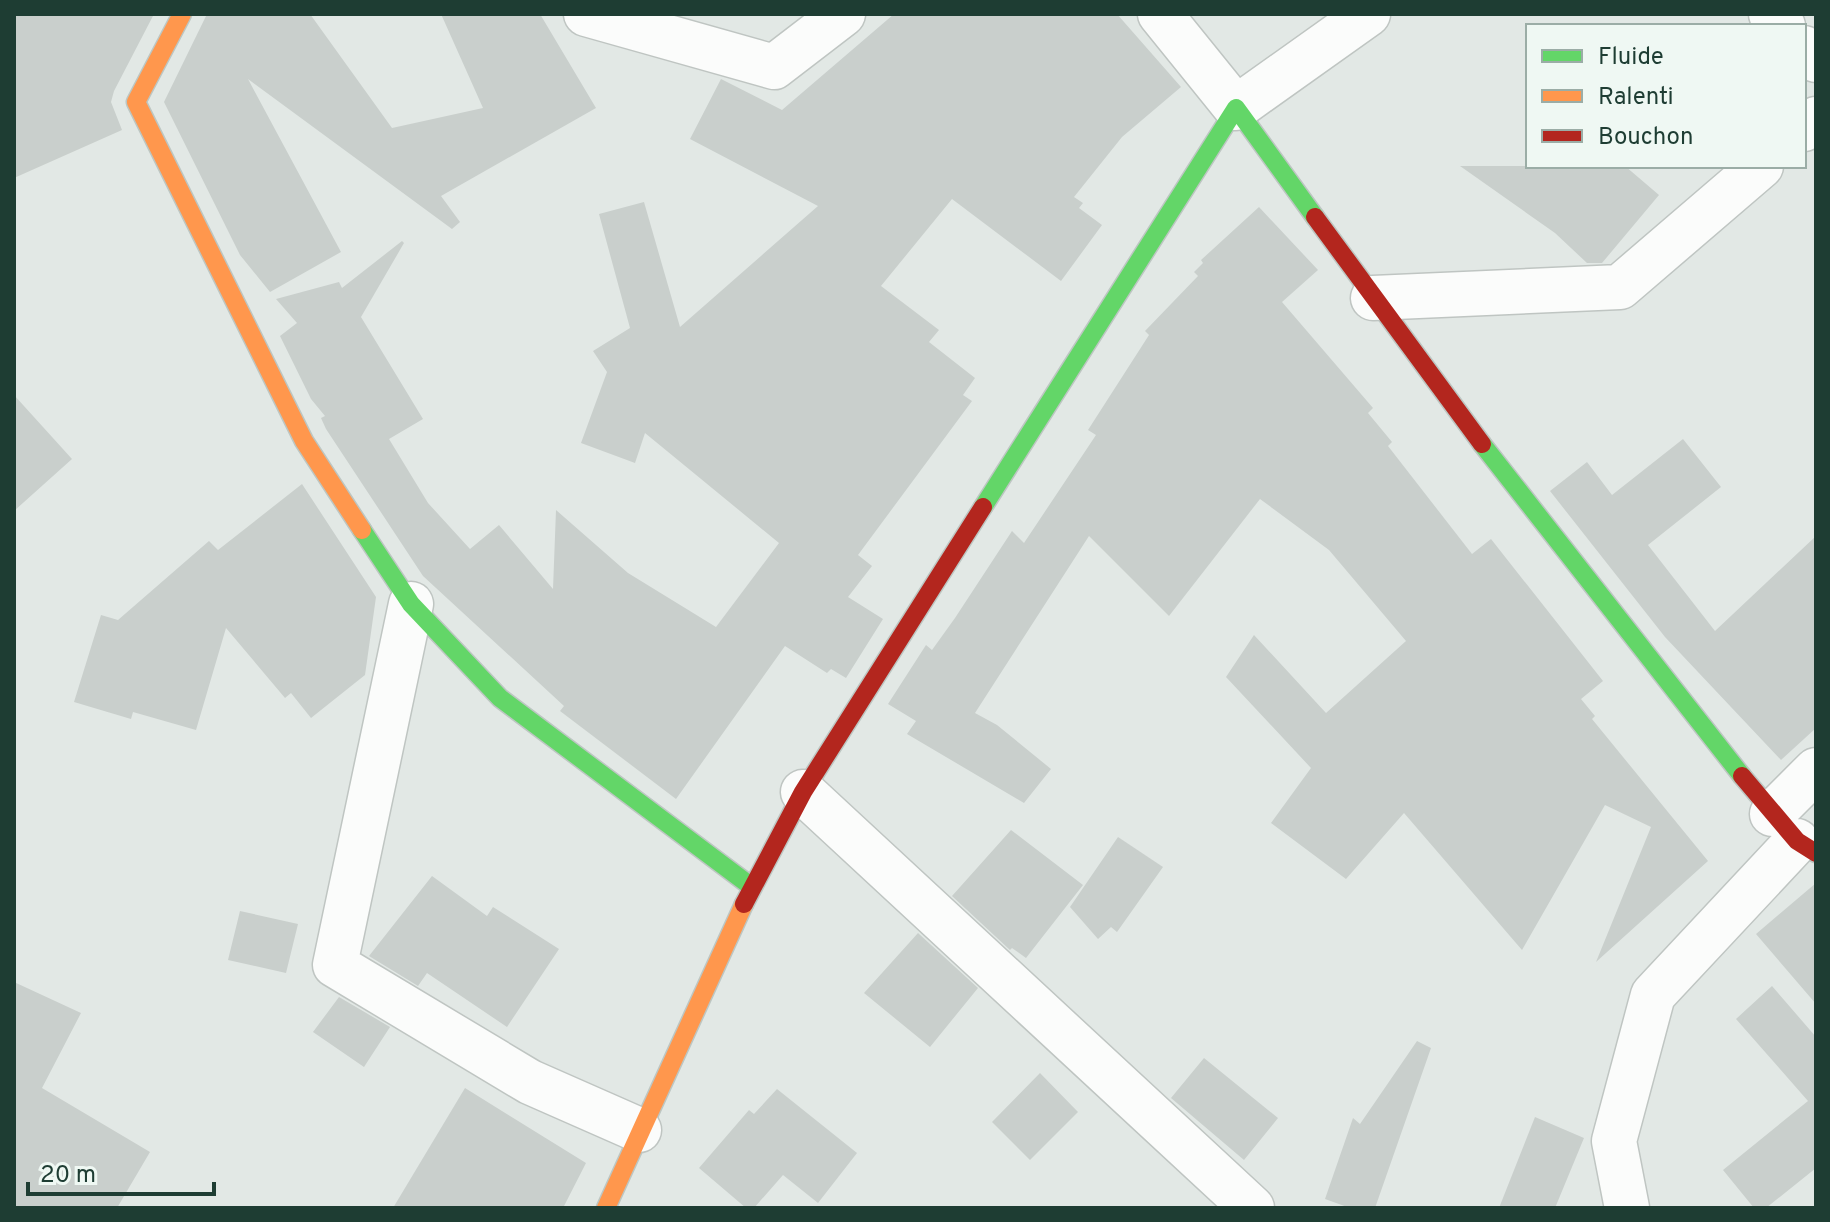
<svg xmlns="http://www.w3.org/2000/svg" width="1830" height="1222" font-family="Overpass,sans-serif">
<style>
.building{fill:#c9cfcc}
.lines{fill:none;stroke-linecap:round;stroke-linejoin:round}
.street-casing{stroke:#bfc5c2;stroke-width:47}
.fast-casing{stroke:#bdc6c2;stroke-width:21}
.slow-casing{stroke:#bdc6c2;stroke-width:21}
.jam-casing{stroke:#bdc6c2;stroke-width:21}
.street{stroke:#fbfcfb;stroke-width:44}
.fast{stroke:#63d668;stroke-width:18}
.slow{stroke:#ff974d;stroke-width:18}
.jam{stroke:#b3261e;stroke-width:18}
</style>
<rect width="100%" height="100%" fill="#e2e8e5"/>
<path class="building" d="M14,14H154L114,91L111,102L122,130L14,178Z
M207,14H310L392,128L483,108L441,14H540L596,108L441,196L460,222L452,229L248,79L341,252L270,292L240,255L164,102Z
M894,14H1117L1181,87L1122,137L1074,197L1083,203L1079,208L1102,225L1061,281L952,199L881,286L939,330L929,342L975,378L963,395L972,401L858,555L872,566L848,597L883,619L846,678L831,669L827,673L785,646L676,799L560,711L564,706L423,576L326,429L321,418L325,416L311,399L280,336L297,323L276,299L339,282L342,288L402,241L404,243L361,317L423,419L389,439L428,503L470,549L499,525L553,589L556,510L628,573L716,627L779,543L645,433L635,463L581,443L607,372L593,351L630,328L599,214L644,202L680,327L818,206L690,139L721,79L782,110Z
M1460,166H1625L1659,195L1602,263H1587L1555,233Z
M1259,207L1318,270L1282,302L1373,408L1368,413L1392,442L1388,446L1472,554L1491,539L1603,681L1581,699L1595,716L1592,719L1708,861L1596,962L1651,827L1605,805L1522,950L1404,813L1346,879L1271,823L1311,768L1226,677L1254,635L1326,713L1406,641L1329,550L1260,499L1169,616L1089,536L975,713L997,725L1051,769L1024,803L907,734L916,721L888,704L926,645L932,650L955,618L1012,531L1024,543L1096,435L1088,430L1149,335L1145,331L1198,276L1194,272L1203,263L1201,260Z
M14,395L72,459L14,511Z
M1683,439L1721,487L1648,545L1715,631L1816,536V728L1781,760L1665,637L1550,491L1587,462L1612,495Z
M302,484L376,597L365,675L311,718L291,693L285,698L226,628L196,730L133,712L131,719L74,702L101,615L118,620L209,541L218,550Z
M1011,830L1083,885L1026,958L1012,948L1010,950L952,896Z
M1118,837L1163,867L1117,932L1111,927L1098,939L1070,907Z
M432,876L487,916L493,907L559,949L507,1027L427,973L418,986L369,956Z
M1816,883V1004L1756,934Z
M240,911L298,924L286,973L228,960Z
M918,933L978,988L930,1047L864,993Z
M14,982L81,1013L42,1088L150,1152L117,1208H14Z
M1772,986L1816,1037V1168L1766,1208H1754L1723,1170L1808,1101L1736,1019Z
M339,997L390,1027L364,1067L313,1032Z
M1417,1041L1431,1048L1375,1208H1350L1325,1199L1353,1118L1360,1124Z
M1204,1058L1278,1118L1244,1160L1171,1098Z
M1040,1073L1078,1112L1030,1160L992,1122Z
M465,1088L586,1163L563,1208H393Z
M777,1089L857,1153L818,1203L783,1175L754,1208H746L699,1168L749,1110L754,1114Z
M1535,1117L1584,1138L1555,1208H1499Z"/>
<g class="lines">
<g class="street-casing">
<path id="street" d="M586,14L774,67L843,14
M1160,14L1236,108L1368,14
M1771,14L1783,26
M1804,48L1816,60
M1804,129L1816,119
M1373,298L1620,287L1761,166
M411,604L335,965L530,1082L639,1130
M803,792L1252,1208
M1772,814L1816,770
M1627,1208L1614,1141L1653,995L1797,841"/>
</g>
<g class="fast-casing">
<path id="fast" d="M1482,444L1742,776
M983,507L1236,108L1315,217
M362,530L411,604L500,698L752,887"/>
</g>
<g class="slow-casing">
<path id="slow" d="M182,14L136,102L304,441L362,530
M606,1208L744,904"/>
</g>
<g class="jam-casing">
<path id="jam" d="M1315,217L1482,444
M1742,776L1797,841L1816,853
M744,904L803,792L983,507"/>
</g>
<use href="#street" class="street"/>
<use href="#fast" class="fast"/>
<use href="#slow" class="slow"/>
<use href="#jam" class="jam"/>
</g>
<rect width="1830" height="1222" fill="none" stroke="#1e3d33" stroke-width="32"/>
<rect x="1526" y="24" width="280" height="144" fill="#eff8f3" stroke="#9bada6" stroke-width="2"/>
<rect x="1542" y="50" width="40" height="12" fill="#63d668" stroke="#9bada6" stroke-width="2"/>
<text x="1598" y="64" font-size="24" fill="#1e3d33">Fluide</text>
<rect x="1542" y="90" width="40" height="12" fill="#ff974d" stroke="#9bada6" stroke-width="2"/>
<text x="1598" y="104" font-size="24" fill="#1e3d33">Ralenti</text>
<rect x="1542" y="130" width="40" height="12" fill="#b3261e" stroke="#9bada6" stroke-width="2"/>
<text x="1598" y="144" font-size="24" fill="#1e3d33">Bouchon</text>
<path d="M28 1182v12h186v-12" fill="none" stroke="#1e3d33" stroke-width="4"/>
<text x="40" y="1182" font-size="24" fill="#1e3d33" stroke="#eff8f3" stroke-width="6" paint-order="stroke">20 m</text>
</svg>
